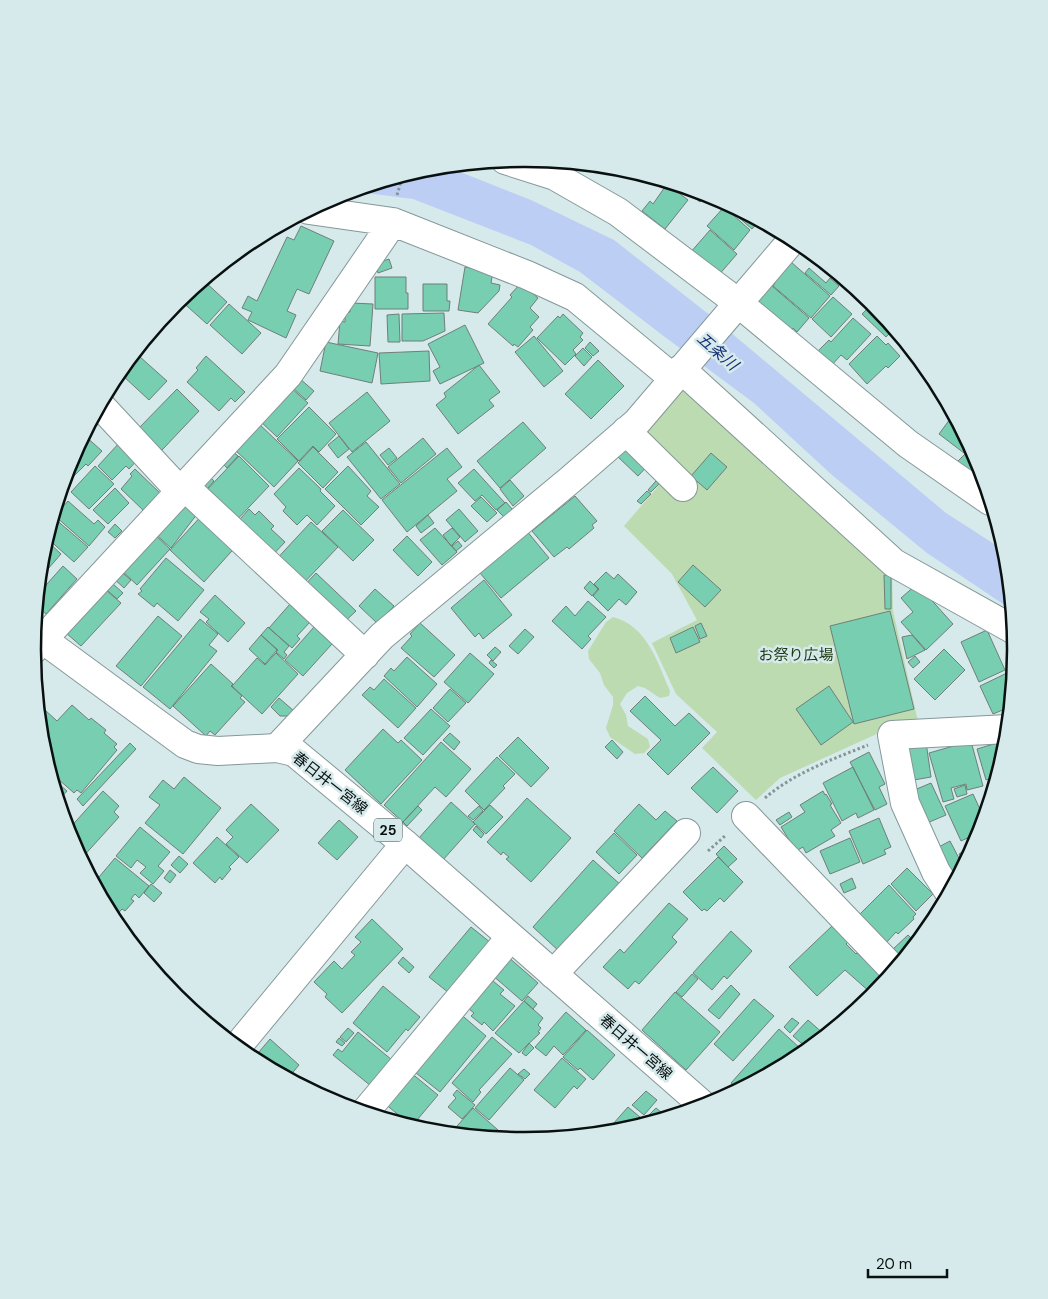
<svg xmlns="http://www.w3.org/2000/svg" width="1048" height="1299" font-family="'DM Sans','Noto Sans JP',sans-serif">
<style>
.green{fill:#bcdbb1}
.water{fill:#bccef4}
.building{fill:#77ceb0;stroke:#6f7f79}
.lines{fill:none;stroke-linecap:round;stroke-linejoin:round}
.minor-casing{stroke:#859899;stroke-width:30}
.major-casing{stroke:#859899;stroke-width:30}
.path{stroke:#859495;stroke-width:3;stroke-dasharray:2.5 2.5;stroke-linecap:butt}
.minor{stroke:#fff;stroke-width:28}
.major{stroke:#fff;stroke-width:28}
.labels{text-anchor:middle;stroke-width:5;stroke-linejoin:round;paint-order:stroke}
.shield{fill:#d6e9eb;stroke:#465152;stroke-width:1}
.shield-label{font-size:14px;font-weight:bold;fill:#091010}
.park-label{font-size:15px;fill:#1a370e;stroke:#d6e9eb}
.street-label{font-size:15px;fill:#091010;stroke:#d6e9eb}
.water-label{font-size:16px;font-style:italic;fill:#183077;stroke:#d6e9eb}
.rim{fill:none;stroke:#091010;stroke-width:2.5}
</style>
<rect width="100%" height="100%" fill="#d6e9eb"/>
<path class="green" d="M679,386L691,387L892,573L893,611L919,726L892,727L780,778L756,800L702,748L717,732L676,694L652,643L697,620L672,574L624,526L667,476L642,428Z
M613,617C647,626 657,661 670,691L669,696L660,698L645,688L638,686L627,693L620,704L626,715L628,726L648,739L650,747L644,753L635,754L610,737L606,728L613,705V697L604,685L600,673L589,659L588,651L606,622Z"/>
<path class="water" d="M445,166L531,200L614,240L711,316L946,513L1005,551L1012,610L927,553L832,475L754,403L665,337L580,272L531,245L413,199L351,191L428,167Z"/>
<path class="building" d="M667,184L688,200L665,229L642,211L650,201L653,204Z
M677,185L706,194L700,202Z
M723,201L759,221L752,229L722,203Z
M724,207L750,230L734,250L707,226Z
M301,226L334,241L309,294L297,289L287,311L296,315L286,338L248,320L252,312L242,308L248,296L257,301L287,237L294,240Z
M710,230L737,254L717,277L690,253Z
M804,246L838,274L836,277Z
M389,259L392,268L378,273L375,264Z
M791,262L830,296L811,318L773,286L775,283L773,282Z
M465,267L493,271L491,283L500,285L499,291L478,313L458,310Z
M809,268L826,283L830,278L839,286L831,295L805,273Z
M375,277H406V293H408V309H375Z
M203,280L227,302L207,324L179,299Z
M521,283L538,298L530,308L539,317L530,327L533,330L518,347L514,344L513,346L488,324L512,297L510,295Z
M423,284H447V301H450L449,311H423Z
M771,285L809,318L797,332L793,328L791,331L754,305Z
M833,297L852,314L831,337L812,319Z
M351,303L373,304L370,346L338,344L340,321L345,322V312H350Z
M873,303L894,329L886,337L862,314Z
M229,304L261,333L242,354L210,325Z
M444,313L445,331L423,341H402V314Z
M399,314L400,342H388L387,315Z
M563,314L583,333L580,337L583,340L573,350L576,354L565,365L537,338L558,316L560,318Z
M853,318L871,334L847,360L841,355L830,367L815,354L829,340L831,342Z
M465,325L484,363L440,384L433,371L440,367L428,344Z
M534,336L563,371L544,387L515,352Z
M877,336L886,345L888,343L900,356L888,368L886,366L867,384L849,364Z
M326,342L378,353L372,383L320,371Z
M590,342L599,351L593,356L585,348Z
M583,348L592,357L584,366L575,356Z
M429,351L430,381L381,384L379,353Z
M139,356L167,381L149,400L122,375Z
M206,356L245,392L235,402L231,398L219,411L187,382L198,370L196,368Z
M598,360L624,386L591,419L565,394Z
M479,365L500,392L489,400L494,406L458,434L436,405L446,397L444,393Z
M299,378L314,391L306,400L291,386Z
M290,387L308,403L277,437L259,420Z
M177,389L199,411L162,450L139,428Z
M367,392L390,421L352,452L329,423Z
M309,407L336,434L319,452L313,446L299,461L277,439Z
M953,415L969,445L964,453L939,434Z
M257,422L298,461L274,487L233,448Z
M523,422L546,448L500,488L477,461Z
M84,435L102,451L88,466L86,464L72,478L67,473L70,461Z
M339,436L349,449L338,458L328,445Z
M423,438L436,454L401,483L388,467Z
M121,441L139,458L129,469L126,466L112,480L98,466Z
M366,442L400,484L381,499L347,457Z
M630,443L651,462L638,476L618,457Z
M313,447L338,472L323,488L298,463Z
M229,448L238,456L227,468L218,459Z
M389,448L397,458L388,465L380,455Z
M447,448L462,467L447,479L457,491L407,532L382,500Z
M971,448L981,472L979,469L971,477L956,463Z
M711,453L727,467L707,490L691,476Z
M239,456L269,486L232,525L201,496Z
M95,466L114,484L89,509L71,492Z
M348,466L371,491L367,496L379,507L361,525L325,489Z
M299,468L321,489L320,491L335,506L317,525L307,515L297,525L283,511L286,507L274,494Z
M135,469L160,493L143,510L121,489L132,476L130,474Z
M474,469L505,503L496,510L482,495L475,501L458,483Z
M206,473L214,481L201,496Z
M510,480L524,496L513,506L500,489Z
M656,481L659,484L651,492L648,490Z
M115,488L129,503L108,524L93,510Z
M61,489L66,493L57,503Z
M647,491L651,494L641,504L637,501Z
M185,495L201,509L171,548L152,531Z
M575,496L597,521L592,525L594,528L569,549L567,547L554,557L532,531Z
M481,497L497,513L487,522L471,506Z
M68,501L94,524L98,520L105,527L89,546L55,516Z
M506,502L512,509L504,517L497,510Z
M249,509L255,515L259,511L274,526L271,529L285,542L268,560L233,527Z
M459,509L478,531L465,542L446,520Z
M343,510L374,540L353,561L322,531Z
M205,512L239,543L204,582L170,550Z
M428,515L434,523L421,533L416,526Z
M54,518L88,547L74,562L47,538Z
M311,522L338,547L298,589L272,564Z
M115,524L122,531L115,538L108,532Z
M435,528L457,552L442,565L420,540Z
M452,528L460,537L451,546L443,535Z
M526,530L549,558L501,598L480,573Z
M152,532L170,549L137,585L119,568Z
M407,536L432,562L418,576L393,550Z
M46,540L61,554L40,578L42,553Z
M458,541L462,546L456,551L452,546Z
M166,558L204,590L178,621L157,603L154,607L138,594L142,591L140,589Z
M693,565L721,590L705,607L678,582Z
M63,566L77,579L46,614L37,606L38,594Z
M118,569L131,580L124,588L111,576Z
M606,572L614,579L618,574L637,592L626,605L619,599L608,611L593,596L599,589L594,584Z
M316,573L356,611L339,627L300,590Z
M884,575H891V609H885Z
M484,580L512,615L483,639L479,633L475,637L451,608Z
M590,581L598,589L592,596L584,588Z
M112,583L123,593L117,599L107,590Z
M917,584L953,624L926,650L901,622L913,612L901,598Z
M375,589L394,606L378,624L359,606Z
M106,590L121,603L81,646L66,633Z
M215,595L245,623L228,642L206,622L209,619L200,612Z
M588,601L606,617L588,636L591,639L582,649L552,621L566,606L575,616Z
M290,604L310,622L297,636L300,639L292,648L269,628Z
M890,611L914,709L854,724L830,626Z
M158,616L182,636L141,686L116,666Z
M200,619L218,634L209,645L217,651L170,709L143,687Z
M420,623L455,655L434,677L401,648L412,636L410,634Z
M701,623L707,636L700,639L695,626Z
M268,627L289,646L284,652L287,655L284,659L276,652L278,650L261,635Z
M314,627L332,644L303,676L285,660Z
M693,627L700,642L676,653L670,638Z
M525,629L534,637L518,654L509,646Z
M987,630L1005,670L979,682L961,642Z
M261,635L277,650L265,664L249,649Z
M912,635L925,650L907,659L902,637Z
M495,647L501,652L493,661L487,655Z
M944,649L965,670L935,700L914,679Z
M1015,649H1016L1013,670L1007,659Z
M276,653L298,674L262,714L232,686L257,658L265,665Z
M470,653L494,674L468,703L444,682Z
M915,656L920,662L913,668L908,662Z
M407,657L437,684L417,707L384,676L391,668L394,671Z
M491,660L497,665L494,668L489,663Z
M211,664L233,684L231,686L242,696L240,698L245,702L215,735L210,731L206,736L173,706Z
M1007,673L1012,685L1010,707L993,714L980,686Z
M384,679L416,708L398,728L362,695L370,687L374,690Z
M829,686L853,722L821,745L796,709Z
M450,689L466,703L448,722L433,708Z
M645,696L675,726L689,713L710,733L668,775L647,754L661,740L630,711Z
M279,698L294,711L289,716H280L271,707Z
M72,705L89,720L91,718L106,730L104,733L117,744L114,747L117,750L81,793L77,790L74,793L50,772L42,745L41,739L45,735L41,732L39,717L45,710L57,721Z
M431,709L450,726L423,755L404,738Z
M383,729L398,743L401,740L422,760L381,804L345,770Z
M450,733L460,742L454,750L443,740Z
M518,737L549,768L531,787L499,756Z
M612,740L623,752L617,759L605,747Z
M1007,740L996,777L986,780L977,749Z
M971,741L983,786L967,790L966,784L951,788L954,799L943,802L929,753Z
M441,742L471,769L446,797L435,787L403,822L384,805Z
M926,742L931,777L908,781L906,746Z
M130,743L136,749L83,806L77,799Z
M869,752L885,784L879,787L887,804L875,810L850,762Z
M497,757L515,774L503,786L505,788L484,810L465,791Z
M713,767L738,791L717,813L691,788Z
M853,767L874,810L858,818L856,813L842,821L823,783Z
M184,777L221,808L183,854L145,823L160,805L149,797L163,780L174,789Z
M52,778L67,791L59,800Z
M931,783L946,815L927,823L912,791Z
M965,785L967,794L957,797L954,789Z
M103,791L119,806L114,812L119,817L81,859L68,830Z
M823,791L825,795L826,794L832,804L830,805L841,823L831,830L835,836L806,853L803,847L796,851L781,827L805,812L800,805Z
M973,794L984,818L978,838L976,834L961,841L945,806Z
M527,798L571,838L531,882L506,859L509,857L503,852L501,855L487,842Z
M451,802L475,824L442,861L418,839Z
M251,804L279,830L247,863L226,844L233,837L226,830Z
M639,804L656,820L665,811L677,821L642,858L614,831Z
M490,805L503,817L486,834L473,822Z
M418,806L422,810L407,826L403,822Z
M479,806L483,811L473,820L468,816Z
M789,812L792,817L780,825L776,820Z
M879,818L891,847L884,850L886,854L863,864L849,831Z
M339,820L358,837L337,860L318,843Z
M476,826L484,834L481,838L473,830Z
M140,827L170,852L158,866L164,871L153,884L140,873L146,867L137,860L131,868L116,856Z
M614,833L637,855L619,874L596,852Z
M217,837L239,857L229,867L231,869L222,880L220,877L215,883L193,863Z
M850,838L860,862L830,874L820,851Z
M950,841L963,866L959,873L949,879L933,850Z
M975,844L965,863L959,854Z
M724,846L737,859L728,867L716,854Z
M179,856L188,864L180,873L171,865Z
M718,857L743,882L724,902L720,898L707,911L704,909L702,911L683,892Z
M115,858L149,886L139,898L135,894L131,899L134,901L125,911L122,909L113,919L94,883Z
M593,860L622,886L561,953L533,927Z
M907,868L933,894L916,911L891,884Z
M170,870L176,875L170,883L164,878Z
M852,878L856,888L844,893L840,884Z
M151,884L162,893L154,902L144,893Z
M889,885L916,914L913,917L914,919L898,934L896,932L885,944L858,916Z
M669,903L688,919L672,937L677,942L639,984L635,981L628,989L603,967L620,949L624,953Z
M372,919L403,949L342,1013L325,997L327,994L314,982L334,961L342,969L355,955L351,952L361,942L355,937Z
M832,926L848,942L846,944L856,954L857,953L885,978L871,993L845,970L817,996L789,967Z
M471,927L491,943L449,993L429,977Z
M731,931L752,951L727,979L724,976L712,990L693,973Z
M908,935L916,943L901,961L891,951Z
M507,956L538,983L522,1001L491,974Z
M403,957L414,967L409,973L398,963Z
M692,974L698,979L682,997L676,992Z
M488,977L504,990L500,994L515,1006L493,1031L484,1022L482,1025L471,1016L474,1013L464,1005Z
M731,985L740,994L719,1019L708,1010Z
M383,986L420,1017L408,1031L406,1029L387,1052L353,1023Z
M675,992L720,1032L686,1070L642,1030Z
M528,996L537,1004L533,1009L524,1001Z
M754,999L774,1016L733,1061L714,1044Z
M524,1001L543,1018L538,1025L541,1028L538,1032L540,1033L519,1053L495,1033Z
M458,1012L486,1036L440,1092L411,1069Z
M566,1012L586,1030L563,1055L554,1046L546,1056L535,1047Z
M792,1018L799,1023L790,1033L784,1027Z
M808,1020L825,1035L808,1049L793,1036Z
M348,1028L354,1033L346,1042L340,1037Z
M779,1029L801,1049L788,1063L738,1090L731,1083Z
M587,1030L615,1055L593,1080L580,1068L578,1070L563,1057Z
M358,1032L392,1060L371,1086L333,1055L338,1049L342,1052Z
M492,1037L512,1054L479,1090L481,1092L473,1102L452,1083Z
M339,1038L345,1043L342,1046L336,1042Z
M270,1039L299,1065L288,1078L253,1059Z
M529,1043L534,1048L526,1056L522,1053Z
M562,1058L586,1079L577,1089L574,1086L555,1108L534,1090Z
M510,1068L524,1080L489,1120L475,1108Z
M524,1069L530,1074L525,1079L518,1074Z
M410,1072L438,1095L412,1126L384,1103Z
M457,1090L475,1105L462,1119L448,1107L456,1098L453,1095Z
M646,1091L657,1100L644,1115L632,1105Z
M628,1107L647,1123L620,1132L605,1133Z
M473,1108L498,1130L491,1138L450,1134Z
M656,1108L667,1117L650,1122L646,1118Z"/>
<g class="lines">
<g class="minor-casing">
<path id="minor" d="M505,160L555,176L618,212L737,302L908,444L990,501
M309,210L393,222L527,275L575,297L673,378
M681,369L894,563L1014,630
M100,405L180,491
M626,431L683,487
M185,487L365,655
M33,650L288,375L393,222
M277,748L382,636L570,480L637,422L793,239
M746,816L894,970
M949,892L936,872L905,803L892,735L1008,729
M553,974L686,833
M237,1047L405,844
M365,1112L510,938"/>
</g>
<g class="major-casing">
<path id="major" d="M34,633L185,744L198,749L218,751L277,748L294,752L405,844L704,1106"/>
</g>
<path class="path" d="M397,195L403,175
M765,798C794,773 833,759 868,745
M708,851L726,835"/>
<use href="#minor" class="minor"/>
<use href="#major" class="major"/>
</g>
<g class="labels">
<rect class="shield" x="374" y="818.5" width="28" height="23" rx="4"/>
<g class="shield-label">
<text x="388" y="835">25</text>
</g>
<g class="park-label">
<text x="796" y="660">お祭り広場</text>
</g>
<g class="street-label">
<text transform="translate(330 783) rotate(38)" y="5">春日井一宮線</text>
<text transform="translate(636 1047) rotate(41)" y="5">春日井一宮線</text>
</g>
<g class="water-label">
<text transform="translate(718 351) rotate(41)" y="6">五条川</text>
</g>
</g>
<path d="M0 0H1048V1299H0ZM523 167H525A482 482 0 0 1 1007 649V650A482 482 0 0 1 525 1132H523A482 482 0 0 1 41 650V649A482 482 0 0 1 523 167Z" fill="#d6e9eb" fill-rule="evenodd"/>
<path class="rim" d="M523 167H525A482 482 0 0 1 1007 649V650A482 482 0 0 1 525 1132H523A482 482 0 0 1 41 650V649A482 482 0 0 1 523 167Z"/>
<path d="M868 1269v8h79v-8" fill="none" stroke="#091010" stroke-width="2.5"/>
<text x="876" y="1269" font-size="15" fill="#091010" stroke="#d6e9eb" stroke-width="4" paint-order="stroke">20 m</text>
</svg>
